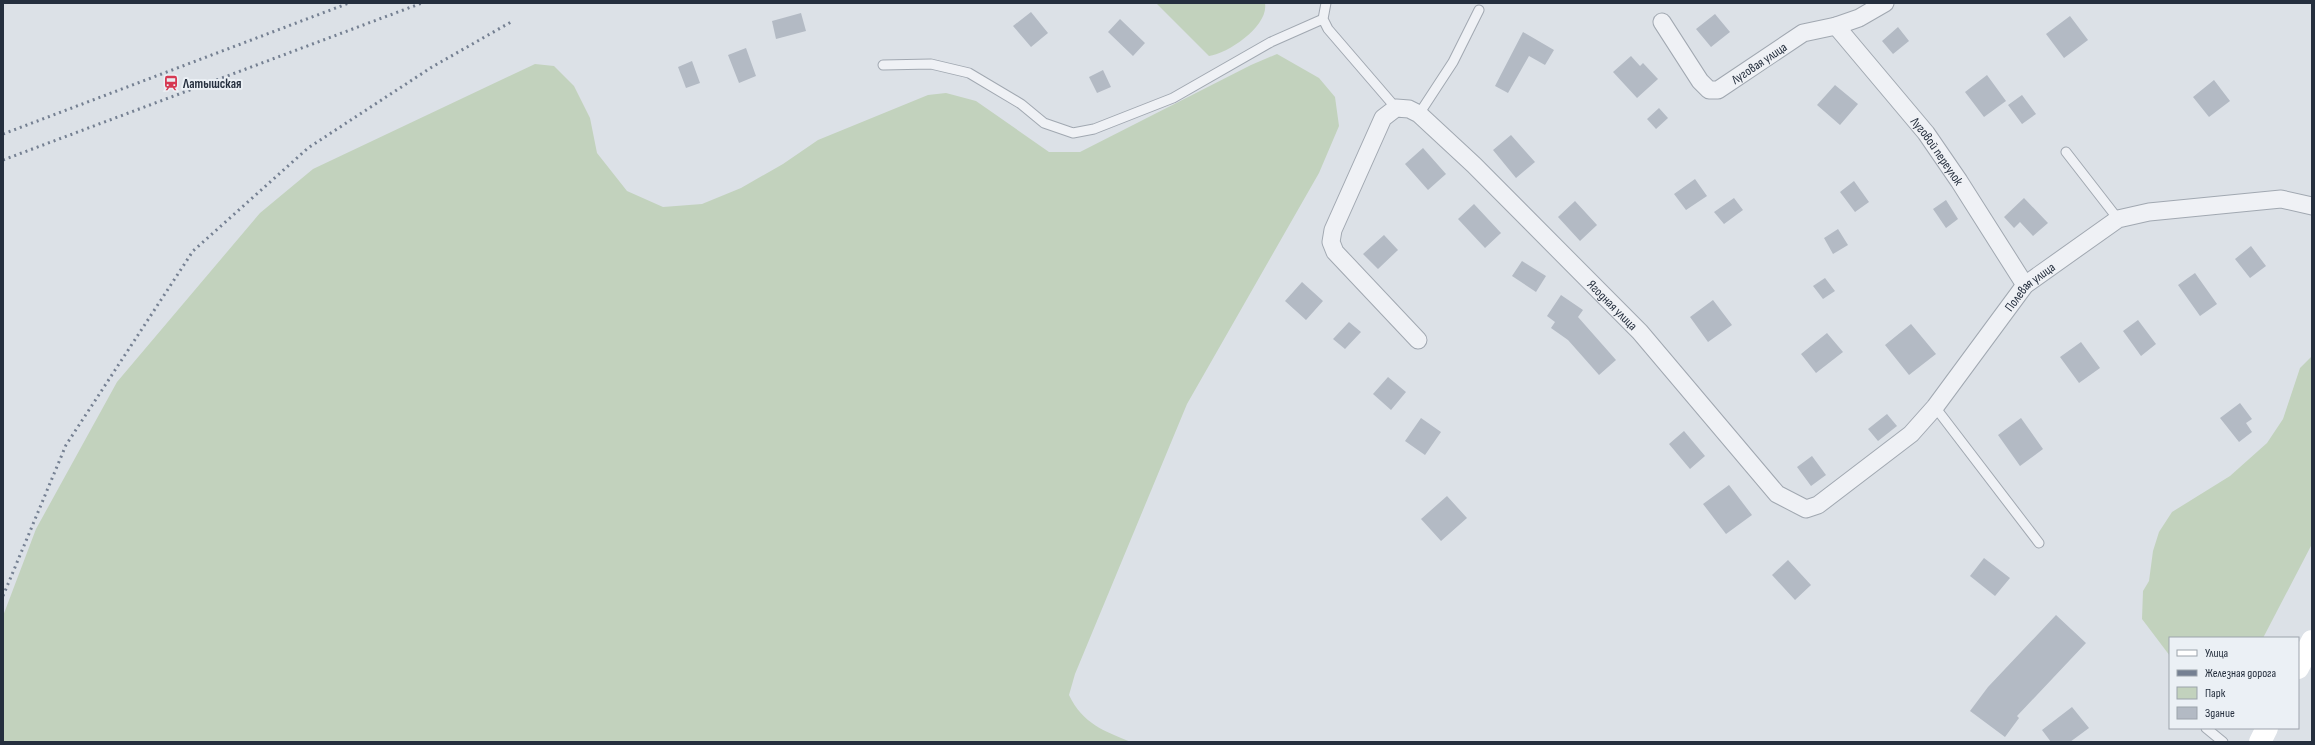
<svg xmlns="http://www.w3.org/2000/svg" width="2315" height="745" font-family="'Sofia Sans Condensed',sans-serif">
<style>
.green{fill:#c2d2bd}
.building{fill:#b3bac4}
.lines{fill:none;stroke-linecap:round;stroke-linejoin:round}
.lane-casing{stroke:#a1a8b1;stroke-width:11}
.street-casing{stroke:#a1a8b1;stroke-width:19}
.lane{stroke:#eff1f5;stroke-width:9}
.street{stroke:#eff1f5;stroke-width:17}
.secondary{stroke:#fff;stroke-width:22}
.rail{stroke:#758092;stroke-width:3;stroke-dasharray:2 4;stroke-linecap:butt}
.labels{text-anchor:middle;stroke-width:4;stroke-linejoin:round;paint-order:stroke}
.street-label{font-size:13px;fill:#252f3e;stroke:#ebf0f5}
.poi-label{font-size:13px;font-weight:bold;fill:#252f3e;stroke:#ebf0f5;text-anchor:start}
</style>
<rect width="100%" height="100%" fill="#dce1e7"/>
<path class="green" d="M1156,3H1265C1269,26 1229,53 1209,56Z
M1277,54L1319,78L1335,97L1339,126L1319,173L1187,404L1075,674L1069,695C1083,724 1104,731 1131,742H3V616L36,529L117,382L260,213L313,169L535,64L554,66L574,86L590,118L597,153L627,191L663,207L702,204L741,188L783,164L818,140L928,95L946,93L976,101L1049,152H1080L1251,65Z
M2312,356V544L2263,638H2170V656L2142,619L2143,591L2149,581L2153,551L2159,532L2172,512L2230,476L2267,443L2283,419L2300,368Z"/>
<path class="building" d="M1031,12L1048,33L1031,47L1013,26Z
M801,13L806,31L776,39L772,21Z
M1715,14L1730,32L1711,47L1696,29Z
M2070,16L2088,40L2064,58L2046,34Z
M1120,19L1145,43L1133,56L1108,32Z
M1898,27L1909,41L1893,54L1882,41Z
M1523,32L1554,50L1545,65L1529,56L1508,93L1495,86Z
M746,48L756,76L739,83L728,55Z
M1631,56L1640,66L1643,63L1658,79L1637,98L1613,72Z
M692,61L700,83L686,88L678,67Z
M1103,70L1111,87L1097,93L1089,77Z
M1987,75L2006,101L1984,117L1965,92Z
M2214,80L2230,101L2209,117L2193,97Z
M1835,85L1858,104L1840,125L1817,105Z
M2022,95L2036,114L2022,124L2008,105Z
M1659,108L1668,118L1656,129L1647,119Z
M1511,135L1535,162L1516,178L1493,150Z
M1423,148L1446,174L1428,190L1405,164Z
M1695,179L1707,196L1686,210L1674,194Z
M1854,181L1869,202L1855,212L1840,192Z
M1734,198L1743,210L1724,224L1714,212Z
M2024,198L2048,223L2033,236L2020,222L2014,228L2004,217Z
M1946,200L1958,219L1946,228L1933,209Z
M1575,201L1597,225L1580,241L1558,217Z
M1474,204L1501,233L1485,248L1458,219Z
M1838,229L1848,245L1833,254L1824,238Z
M1384,235L1398,250L1378,269L1363,254Z
M2251,246L2266,266L2250,278L2235,259Z
M1522,261L1546,276L1536,292L1512,276Z
M2195,273L2217,304L2200,316L2178,285Z
M1825,278L1835,291L1823,299L1813,286Z
M1302,282L1323,301L1306,320L1285,301Z
M1561,295L1583,310L1578,317L1616,360L1599,375L1568,340L1551,328L1555,322L1547,316Z
M1713,300L1732,325L1708,342L1690,317Z
M2138,320L2156,344L2141,356L2123,331Z
M1349,322L1361,332L1345,349L1333,339Z
M1911,324L1936,354L1909,375L1885,345Z
M1827,333L1843,352L1816,373L1801,354Z
M2081,342L2100,368L2079,383L2060,357Z
M1388,377L1406,392L1391,410L1373,394Z
M2240,403L2252,419L2246,423L2252,432L2239,442L2220,418Z
M1887,414L1897,426L1878,441L1868,429Z
M1421,418L1441,432L1425,455L1405,441Z
M2021,418L2043,449L2020,466L1998,435Z
M1684,431L1705,456L1690,469L1669,444Z
M1812,456L1826,475L1811,486L1797,467Z
M1729,485L1752,515L1726,534L1703,504Z
M1447,496L1467,518L1441,541L1421,519Z
M1984,558L2010,578L1995,596L1970,576Z
M1788,560L1811,585L1795,600L1772,575Z
M2056,615L2086,643L2017,716L2019,718L2005,737L1970,711L1988,687Z
M2072,707L2089,728L2070,742H2051L2042,730Z"/>
<g class="lines">
<g class="lane-casing">
<path id="lane" d="M1326,3L1323,19L1328,29L1396,108
M883,65L931,64L969,73L1021,104L1044,123L1073,133L1094,129L1173,98L1271,42L1323,19
M1419,114L1453,62L1479,10
M2066,152L2118,219
M1935,407L2039,543
M2206,728L2223,742"/>
</g>
<g class="street-casing">
<g id="street">
<path id="s1" d="M1662,22L1700,81L1709,90H1718L1803,33L1836,26L1859,18L1885,3"/>
<path id="s2" d="M1836,26L1926,133L1959,181L2025,285"/>
<path id="s3" d="M1418,340L1335,252L1331,242L1333,230L1383,118L1396,108L1409,109L1419,114L1474,165L1640,332L1777,494L1806,509L1818,505L1911,434L1935,407L2025,285L2118,219L2149,212L2281,199L2312,206"/>
</g>
</g>
<use href="#lane" class="lane"/>
<use href="#street" class="street"/>
<path class="secondary" d="M2298,668L2312,641
M2260,742L2267,728"/>
<path class="rail" d="M3,134L349,3
M3,160L422,3
M3,596L66,445L193,251L308,148L432,67L511,22"/>
</g>
<defs>
<g id="station-bare" transform="scale(1.2)"><path d="M-3-6H3Q5-6 5-4V2Q5 4 3 4L4.5 6H3L1.5 4h-3L-3 6H-4.5L-3 4Q-5 4-5 2V-4Q-5-6-3-6ZM-3.5-4v3h7v-3ZM-3.5 1v1.5H-2V1ZM2 1v1.5H3.5V1Z" fill="#d63852" stroke="#ebf0f5" stroke-width="2.5" paint-order="stroke"/></g>
</defs>
<g fill-rule="evenodd">
<use href="#station-bare" x="171" y="83"/>
</g>
<g class="labels">
<g class="street-label">
<text dy="5" stroke="none"><textPath href="#s1" startOffset="141">Луговая улица</textPath></text>
<text dy="5" stroke="none"><textPath href="#s2" startOffset="161">Луговой переулок</textPath></text>
<text dy="5" stroke="none"><textPath href="#s3" startOffset="1182">Полевая улица</textPath></text>
<text dy="5" stroke="none"><textPath href="#s3" startOffset="579">Ягодная улица</textPath></text>
</g>
<g class="poi-label">
<text x="183" y="88">Латышская</text>
</g>
</g>
<rect width="2315" height="745" fill="none" stroke="#252f3e" stroke-width="8"/>
<rect x="2169" y="637" width="130" height="92" fill="#ebf0f5" stroke="#9ca3ac"/>
<rect x="2177" y="650" width="20" height="6" fill="#ffffff" stroke="#9ca3ac"/>
<text x="2205" y="657" font-size="12" fill="#252f3e">Улица</text>
<rect x="2177" y="670" width="20" height="6" fill="#758092" stroke="#9ca3ac"/>
<text x="2205" y="677" font-size="12" fill="#252f3e">Железная дорога</text>
<rect x="2177" y="687" width="20" height="12" fill="#c2d2bd" stroke="#9ca3ac"/>
<text x="2205" y="697" font-size="12" fill="#252f3e">Парк</text>
<rect x="2177" y="707" width="20" height="12" fill="#b3bac4" stroke="#9ca3ac"/>
<text x="2205" y="717" font-size="12" fill="#252f3e">Здание</text>
</svg>
